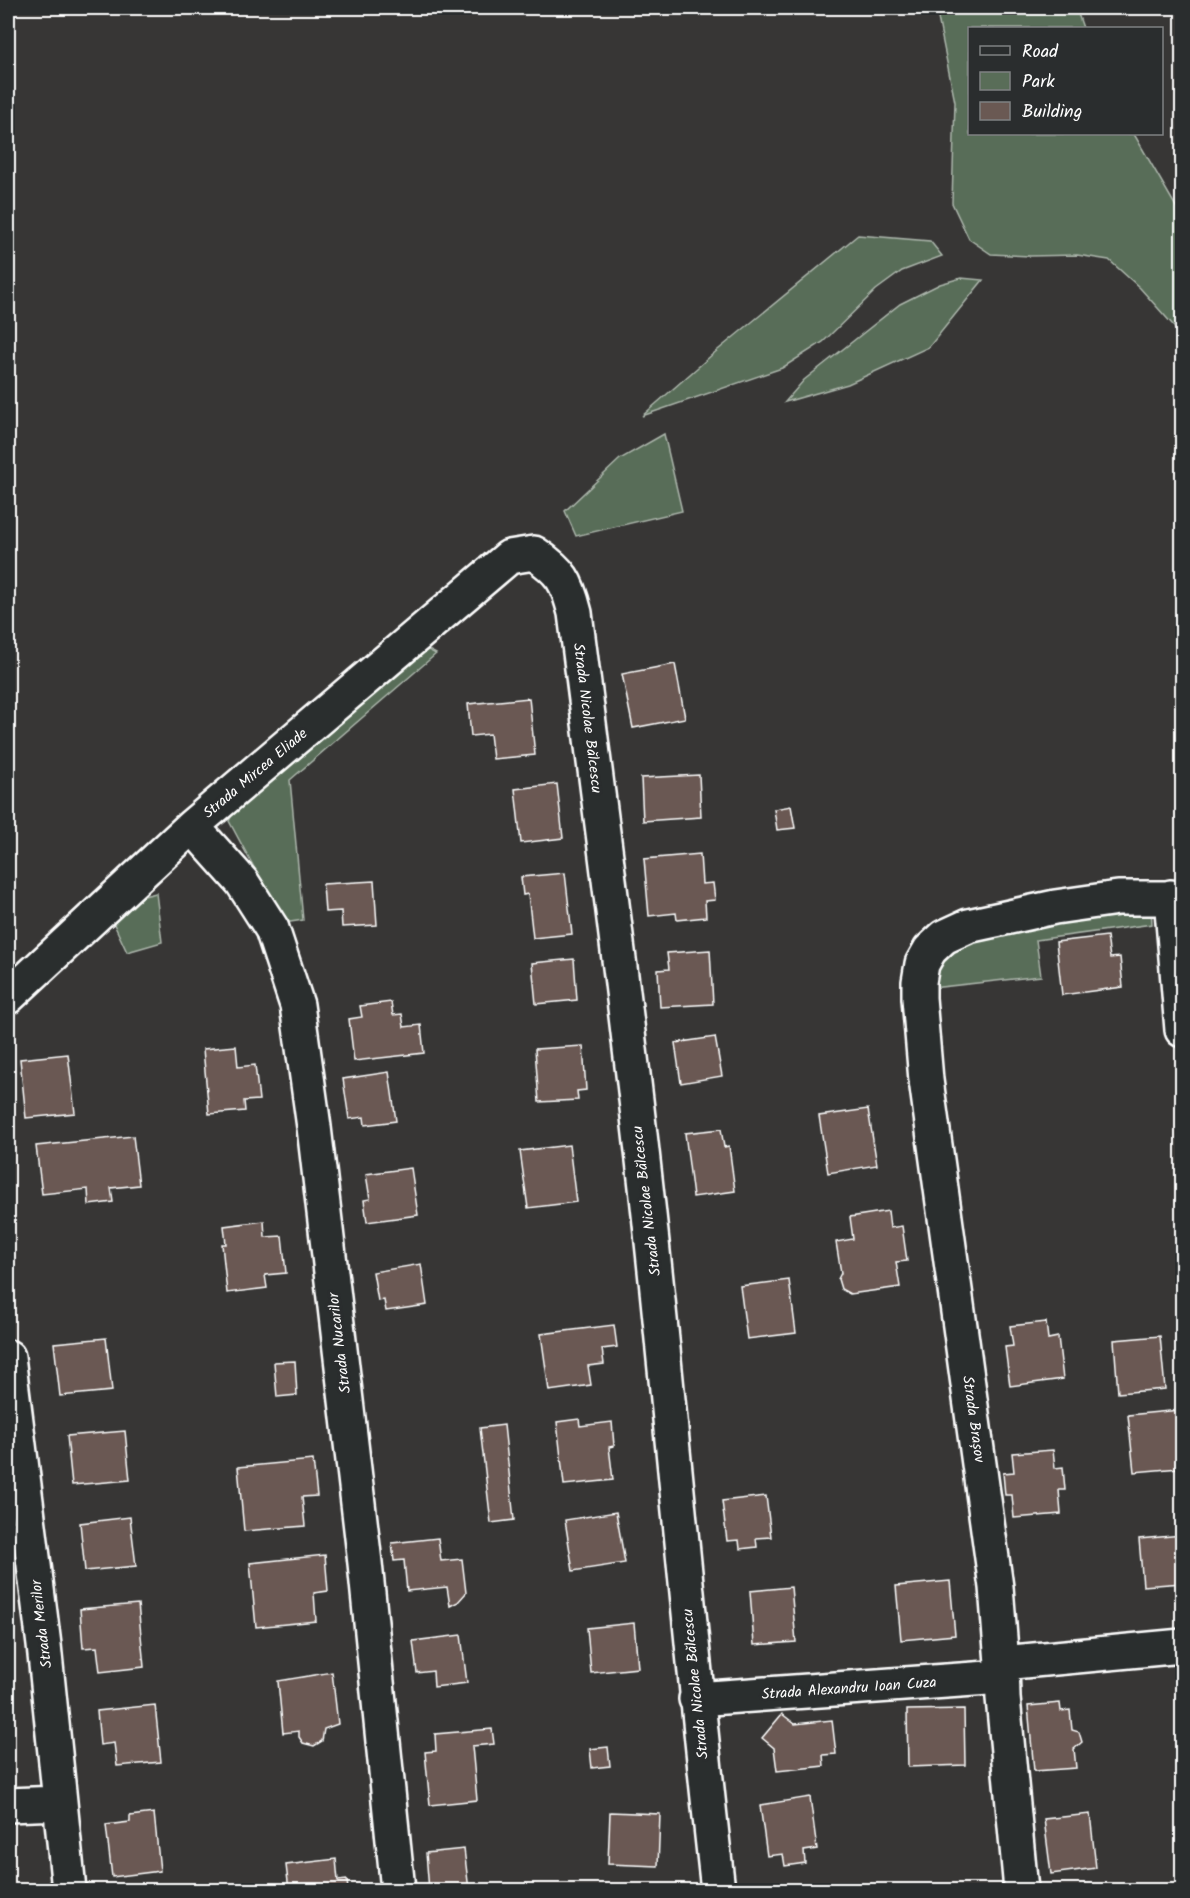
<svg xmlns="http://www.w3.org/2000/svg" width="1190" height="1898" font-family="Kalam,sans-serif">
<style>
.green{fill:#596d58;stroke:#acb6ac;stroke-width:1.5}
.building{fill:#6a5953;stroke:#fff;stroke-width:1.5}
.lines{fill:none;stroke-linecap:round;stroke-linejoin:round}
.minor-casing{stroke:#fff;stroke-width:38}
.minor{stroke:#2a2d2e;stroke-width:33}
.labels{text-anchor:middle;stroke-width:6;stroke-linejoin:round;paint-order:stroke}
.street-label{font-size:15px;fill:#fff;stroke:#2a2d2e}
</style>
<rect width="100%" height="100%" fill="#373635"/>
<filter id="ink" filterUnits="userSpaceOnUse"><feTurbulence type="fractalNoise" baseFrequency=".0167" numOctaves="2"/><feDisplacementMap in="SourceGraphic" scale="12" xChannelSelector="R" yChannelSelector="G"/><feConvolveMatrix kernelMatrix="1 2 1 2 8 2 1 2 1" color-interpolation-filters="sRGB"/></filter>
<g filter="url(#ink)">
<path class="green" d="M936,8H1076L1083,28H970V134H1134L1182,217V342L1173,325L1140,288L1109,260L1077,255L1030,256L991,254L969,239L952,203L955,102Z
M858,235L930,241L942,256L902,271L876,290L823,342L782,368L642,416L713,354Z
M961,278L983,280L929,347L848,384L785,402L804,380L900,304L940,284Z
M664,434L682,511L576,536L565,511L620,459Z
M417,644L436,654L290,780L303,920L284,923L229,821L237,804Z
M156,893L162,942L127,952L112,920L136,898Z
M1151,906L1152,924L1036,940L1041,976L931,988C942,958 946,949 974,934Z"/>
<path class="building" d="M675,664L685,718L633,728L622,674Z
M529,698L535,755L493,759L490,734L471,736L468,704Z
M699,775L701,817L643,821L641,778Z
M557,784L563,838L521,843L515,789Z
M791,806L795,828L777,830L774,809Z
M700,854L702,884L713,883L715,900L705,901L706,917L677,920L676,913L649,916L644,859Z
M565,873L572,934L533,938L528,894L523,895L521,877Z
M374,881L377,925L342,927L341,911L325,912L323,884Z
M1107,936L1110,958L1120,957L1123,987L1062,995L1056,942Z
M710,950L713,1004L660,1007L658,970L669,969L667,953Z
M574,959L577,1000L536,1004L532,963Z
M391,1002L393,1015L402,1014L404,1027L421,1025L424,1053L354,1061L349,1019L362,1017L360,1006Z
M715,1037L722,1076L681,1083L675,1043Z
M236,1046L238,1067L255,1065L259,1100L244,1101L245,1111L209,1114L203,1049Z
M583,1046L586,1090L577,1091L578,1100L539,1102L535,1049Z
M68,1054L75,1113L26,1118L20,1059Z
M389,1072L396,1121L365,1125L364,1117L349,1119L343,1079Z
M868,1109L877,1165L828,1173L819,1116Z
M721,1129L724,1147L729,1146L735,1191L693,1197L685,1133Z
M133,1136L139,1185L111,1188L113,1202L89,1205L88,1189L42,1194L36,1146Z
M569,1145L576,1202L528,1208L520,1151Z
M411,1168L418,1215L367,1222L364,1200L370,1199L366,1174Z
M888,1211L890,1228L902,1226L907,1261L896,1262L900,1287L850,1294L841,1289L838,1279L841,1273L836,1242L853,1239L850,1217Z
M264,1221L265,1237L282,1236L286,1273L265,1275L267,1288L227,1293L222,1244H226L224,1226Z
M421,1264L427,1305L386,1311L384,1300L378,1301L373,1272Z
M789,1280L796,1333L747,1339L740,1286Z
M1046,1322L1048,1339L1058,1337L1063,1379L1010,1386L1005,1347L1013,1346L1010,1326Z
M614,1325L617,1347L602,1349L604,1364L588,1366L591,1385L549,1391L541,1334Z
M1160,1336L1165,1389L1118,1393L1114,1340Z
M106,1338L112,1391L60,1396L54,1343Z
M295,1361L297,1395L277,1397L274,1362Z
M1180,1410L1182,1445H1177L1179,1468L1134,1472L1128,1415Z
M579,1419L580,1426L612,1422L614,1446L609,1447L613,1480L564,1485L557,1422Z
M504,1425L514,1520L491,1523L480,1428Z
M125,1431L130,1480L72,1485L67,1436Z
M1053,1450L1055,1468L1063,1467L1065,1490H1059L1061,1514L1014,1518L1012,1495H1005L1003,1473L1014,1472L1012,1453Z
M313,1460L317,1496L302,1497L305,1526L244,1531L238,1467Z
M766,1496L771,1537L756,1538L757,1547L740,1549L739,1540L727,1541L722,1501Z
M616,1512L625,1563L573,1571L565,1520Z
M130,1517L136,1566L85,1571L80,1523Z
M1182,1535V1583L1143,1586L1139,1539Z
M438,1538L441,1561L462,1559L466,1593L458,1602L450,1606L447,1587L407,1591L404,1560L394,1561L392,1543Z
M325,1555L328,1591L314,1593L316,1621L256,1627L250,1563Z
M950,1581L955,1635L901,1640L896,1586Z
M791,1587L796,1642L754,1645L750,1591Z
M138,1604L144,1667L100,1672L97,1647L83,1648L80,1609Z
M634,1623L638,1668L591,1673L587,1628Z
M461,1635L467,1683L434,1687L433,1671L417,1673L413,1641Z
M332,1672L338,1724L324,1729L322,1741L314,1746L303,1743L299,1737V1731L283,1733L278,1681Z
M1179,1697H1182V1741Z
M1060,1703L1061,1711L1070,1710L1072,1730L1079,1732L1082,1742L1074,1749L1076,1768L1034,1771L1028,1706Z
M155,1705L161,1762L117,1766L114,1743L100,1745L97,1711Z
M964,1709L965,1765L908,1767L907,1710Z
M782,1714L795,1724L832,1720L836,1754L823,1755L824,1766L777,1771L774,1748L762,1738Z
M492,1729L494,1744L472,1746L477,1800L430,1805L425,1752L436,1751L435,1734Z
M608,1747L610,1766L592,1768L590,1749Z
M810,1797L817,1849L804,1851L805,1863L785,1866L783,1854L767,1856L760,1805Z
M610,1812L660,1814L658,1866L608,1864Z
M154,1813L160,1871L112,1877L106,1825L130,1822V1816Z
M1090,1814L1096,1868L1051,1874L1044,1819Z
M1182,1823V1864L1179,1824Z
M464,1849L469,1890H429L426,1853Z
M336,1859L338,1881L347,1880L348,1890H289L286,1865Z"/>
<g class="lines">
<g class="minor-casing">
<path id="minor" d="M192,826L242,882L272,929L297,1005L314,1127L365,1563L398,1890
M1171,897L1182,1030
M8,997L192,826L509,557L534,553C562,572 567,581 575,613C603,835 633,1057 656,1280C677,1484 695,1687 718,1890
M8,1357L44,1645L69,1890
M1002,1663L1182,1646
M696,1699L1002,1677
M8,1805L59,1803
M1021,1890L1003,1698L1002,1663L996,1587L926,1080L919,998V982L922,964L930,950L944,937L968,926L1055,907L1118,898H1182"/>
</g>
<use href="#minor" class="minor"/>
</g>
</g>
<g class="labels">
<g class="street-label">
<text transform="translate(588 718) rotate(83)" y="5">Strada Nicolae Bălcescu</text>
<text transform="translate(255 773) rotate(-40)" y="5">Strada Mircea Eliade</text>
<text transform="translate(646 1201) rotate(-97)" y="5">Strada Nicolae Bălcescu</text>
<text transform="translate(339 1343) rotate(-97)" y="5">Strada Nucarilor</text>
<text transform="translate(974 1419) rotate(82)" y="5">Strada Brașov</text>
<text transform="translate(41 1624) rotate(-97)" y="5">Strada Merilor</text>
<text transform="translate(695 1684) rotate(-96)" y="5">Strada Nicolae Bălcescu</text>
<text transform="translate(849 1688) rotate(-4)" y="5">Strada Alexandru Ioan Cuza</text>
</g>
</g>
<rect width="1190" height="1898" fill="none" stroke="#2a2d2e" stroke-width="30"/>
<rect x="15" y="15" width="1160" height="1868" fill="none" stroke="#fff" stroke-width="2" filter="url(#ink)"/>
<rect x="968" y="27" width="195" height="108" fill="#2a2d2e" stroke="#7f8182" stroke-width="1.5"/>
<rect x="980" y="46" width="30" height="9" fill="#2a2d2e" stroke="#7f8182" stroke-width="1.5"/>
<text x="1022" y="57" font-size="18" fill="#ffffff">Road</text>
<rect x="980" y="72" width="30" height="18" fill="#596d58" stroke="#7f8182" stroke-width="1.5"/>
<text x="1022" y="87" font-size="18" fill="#ffffff">Park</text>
<rect x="980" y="102" width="30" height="18" fill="#6a5953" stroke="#7f8182" stroke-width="1.5"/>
<text x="1022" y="117" font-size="18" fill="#ffffff">Building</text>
</svg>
